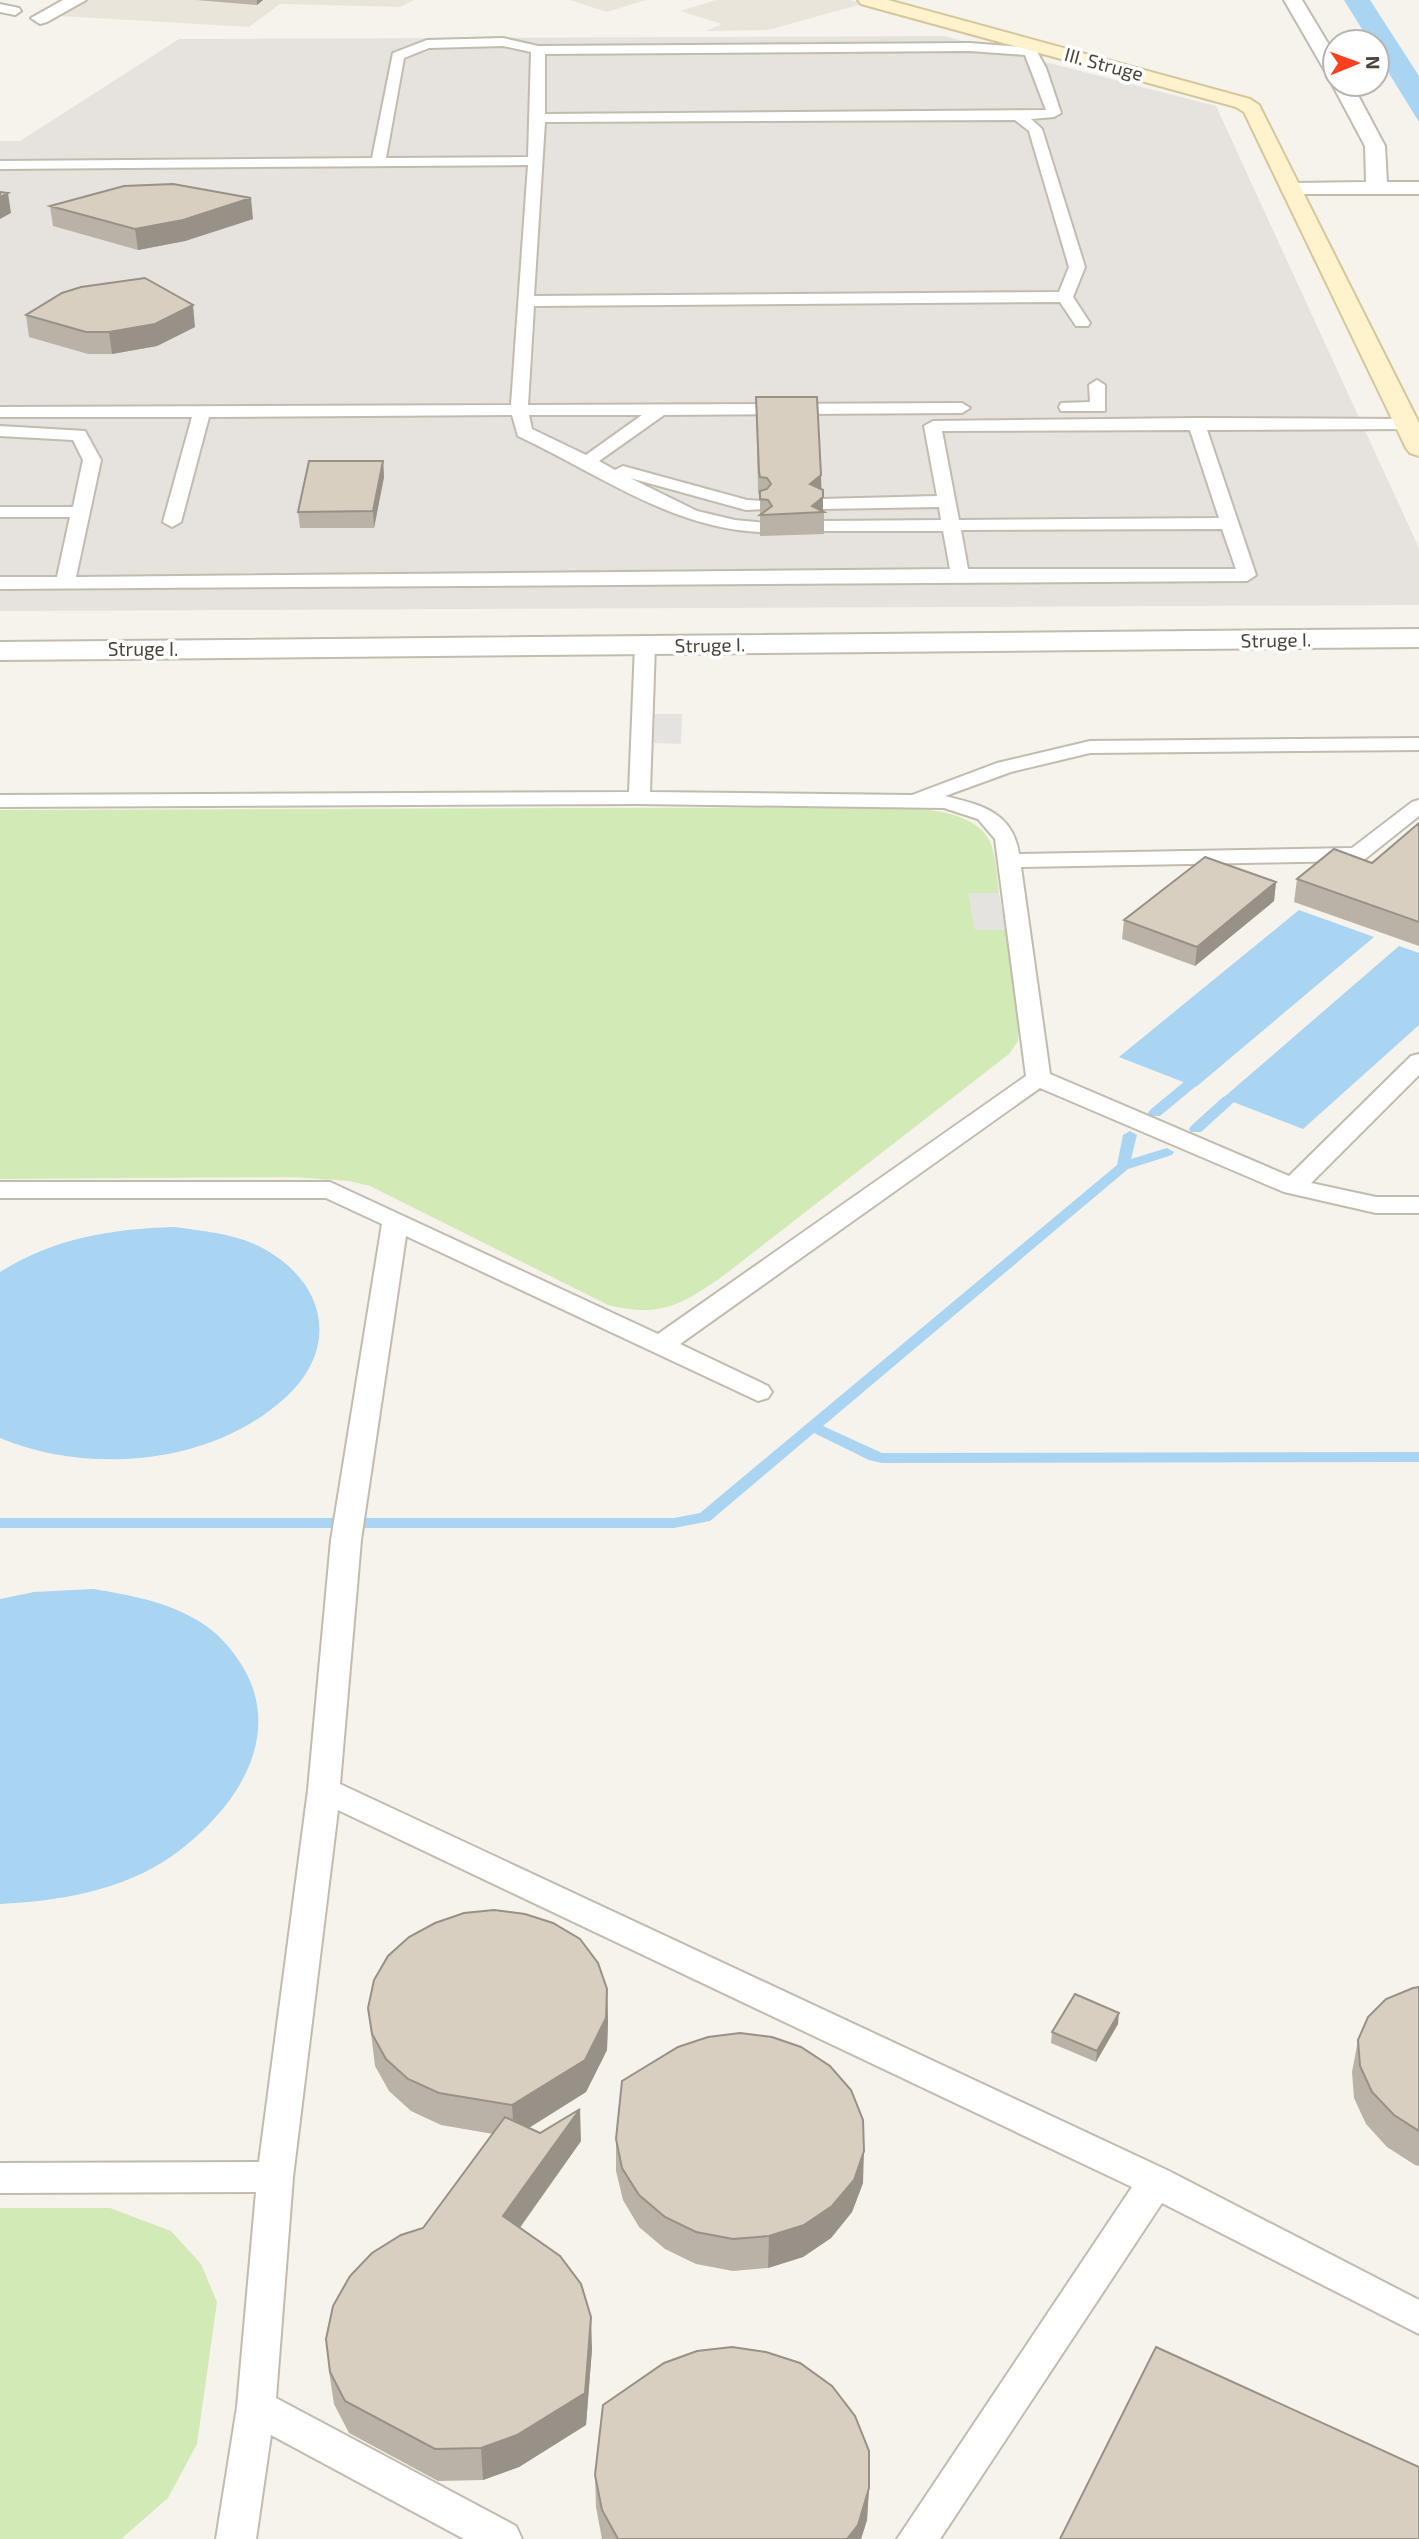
<svg xmlns="http://www.w3.org/2000/svg" width="1419" height="2539" viewBox="0 0 1419 2539" font-family="'Exo 2',sans-serif">
<rect width="100%" height="100%" fill="#f6f3ec"/>
<path fill="#eae5da" d="M89 0H414L400 7 280 4 249 27 60 16Z
M570 0H646L607 12Z
M716 0H850L862 4 768 30 706 31 722 24 680 11Z"/>
<path fill="#e6e2dd" d="M944 36 1216 106 1419 548V605L0 611V141H20L179 39Z"/>
<path fill="#d2eab5" d="M899 807C927 809 979 812 991 844 996 859 997 877 999 893L969 894 975 930H1006L1019 1024 1018 1041 1009 1054 723 1276C682 1305 659 1318 608 1305L370 1186 349 1181 291 1177 0 1179V810Z
M0 2208H110L171 2231 201 2264 217 2302 197 2444 168 2498 121 2539H0Z"/>
<path fill="#e5e3e0" d="M655 714H682L681 744 654 743Z
M969 893H999L1006 930H975Z"/>
<path fill="#a9d4f2" d="M1344 0H1370L1419 76V122L1377 54V42H1370Z
M1299 910 1374 937 1196 1087 1119 1057Z
M1399 946 1419 953V1025L1303 1129 1223 1098Z
M174 1227C205 1231 239 1234 266 1250 327 1285 339 1349 285 1398 211 1465 89 1475 0 1438V1272C54 1238 111 1229 174 1227Z
M94 1589C129 1595 164 1601 195 1619 215 1629 232 1649 243 1667 286 1740 231 1814 172 1856 122 1891 59 1901 0 1904V1599L34 1592Z"/>
<g fill="none" stroke-linecap="round" stroke-linejoin="round">
<path fill="#a9d4f2" fill-rule="evenodd" d="M1190 1080 1196 1084 1195 1087 1160 1116H1150L1148 1113 1150 1110 1185 1081Z
M1228 1096 1235 1100 1233 1103 1201 1132H1191L1189 1129 1191 1126 1223 1097Z
M1130 1131 1137 1135 1131 1159 1167 1148 1174 1152 1172 1155 1128 1169 823 1426 882 1453 1419 1452V1462L882 1463 869 1460 814 1433 710 1521 674 1528H0V1518H674L700 1513 1117 1165 1123 1135Z"/>
<defs>
<path id="lane" d="M0 4 19 8 21 11 15 15 0 12Z
M503 38 538 46 970 43 1035 48 1046 68 1061 113 1054 117 1031 119 1042 129 1085 267 1073 297 1090 323 1088 326H1076L1060 302 534 306 528 405 962 403 970 408 962 413 664 415 599 461 615 470 623 466 747 500 765 501 768 505 765 509 746 510 630 478 697 511 735 520 766 523 769 527 766 531 760 532C671 528 597 473 518 436L512 415 209 417 181 522 172 527 163 522 192 417H0V407L511 405 528 165 0 169V161L372 158 393 53 427 40ZM503 46 531 52 528 157 386 158 404 58 429 48ZM970 51 1025 55 1046 110 545 114V54ZM1015 120 1029 131 1069 267 1059 292 534 296 545 122ZM529 415H642L586 455 532 429Z
M1097 380 1105 385V411H1061L1059 407 1061 403 1090 402 1089 385Z
M1196 418 1408 419 1417 424 1408 429 1207 430 1256 575 1247 581 0 589V577H57L70 517H0V507H73L83 460 73 440 0 436V426L85 431 101 460 76 577 950 569 943 531H823L814 526 823 521 941 520 939 507 821 509 812 504 821 499 937 496 924 426 933 421ZM1190 430 1219 518 959 520 942 431ZM1222 529 1236 569H968L961 530Z
M645 639 655 645 650 792 912 795 997 763 1090 741 1419 738V750L1090 753 1011 772 945 796C981 805 1013 812 1019 854L1352 848 1412 802 1419 800V816L1365 859 1357 861 1021 867 1050 1074 1289 1176 1411 1056 1419 1054V1075L1311 1183 1376 1197H1419V1213H1376L1284 1192 1040 1088 680 1344 768 1386 772 1392 768 1398 758 1401 406 1236 361 1540 340 1784 1169 2171 1419 2300V2334L1162 2203 940 2539H897L1132 2187 338 1810 293 2177 276 2398 516 2526 522 2539H464L271 2435 256 2539H216L237 2407 256 2192 0 2193V2163L259 2162 308 1790 331 1540 382 1224 326 1198H0V1182H330L658 1334 1026 1076 995 839 978 819 944 808 639 804 0 807V795L629 792 635 645Z"/>
<path id="street" d="M63 0H86L47 22 40 24 31 18Z
M1284 0H1302L1335 55V77L1325 71Z
M1335 80V84H1352L1385 146 1387 182H1419V194H1284L1281 189 1292 183 1366 182 1365 146 1332 84Z
M1419 629V647L0 660V642Z"/>
<path id="secondary" d="M858 0H888L1250 99 1259 105 1419 423V456L1410 453 1406 448 1244 112 1236 107 861 4Z"/>
</defs>
<use href="#lane" stroke="#c2bbae" stroke-width="4"/>
<use href="#street" stroke="#c2bbae" stroke-width="4"/>
<use href="#secondary" stroke="#d6c79b" stroke-width="4"/>
<use href="#lane" fill="#fff" fill-rule="evenodd"/>
<use href="#street" fill="#fff" fill-rule="evenodd"/>
<use href="#secondary" fill="#fff3cd" fill-rule="evenodd"/>
</g>
<path fill="#bab2a6" d="M196 0H263L257 5Z
M50 206 253 219 185 241 138 250 53 226Z
M26 315 195 327 157 346 112 354H88L29 337Z
M756 397 821 475 823 511 824 512V534L760 536V498L758 493Z
M383 461 384 477 374 528H300L298 512Z
M1419 823V946L1294 902 1297 879 1372 863Z
M1276 882 1274 901 1195 966 1122 939 1124 920Z
M1419 1987V2166L1415 2165 1387 2147 1366 2124 1354 2098 1352 2072 1358 2040Z
M607 1989 608 2021 607 2050 586 2092 529 2128 540 2133 581 2141 520 2228 592 2349 586 2425 519 2467 483 2480 438 2481 349 2433 334 2404 329 2371 423 2228 493 2134 441 2125 411 2111 389 2091 375 2066 368 2008Z
M1118 2024 1096 2062 1051 2043 1052 2032Z
M616 2139 863 2183 852 2212 831 2238 803 2257 768 2268 733 2271 696 2264 665 2249 639 2227 623 2200 616 2171Z
M595 2475 869 2488 867 2520 861 2539H602L596 2507Z"/>
<path fill="#979187" d="M257 0H263L257 5Z
M8 193 11 213 0 219V197Z
M251 198 253 219 185 241 138 250 135 229Z
M193 305 195 327 157 346 112 354 109 332Z
M383 461 384 477 374 528 373 511Z
M821 475V496L810 484Z
M823 497V512L812 506Z
M1276 882 1274 901 1195 966 1197 947Z
M607 1989 608 2021 607 2050 586 2092 514 2137 512 2105Z
M1119 2013 1118 2024 1096 2062 1097 2051Z
M580 2109 581 2141 505 2248 503 2216Z
M864 2151 863 2183 852 2212 831 2238 803 2257 768 2268 769 2236Z
M591 2317 592 2349 586 2425 519 2467 483 2480 481 2448Z
M869 2488 867 2520 861 2539H847Z"/>
<path fill="#d8cfc1" stroke="#979187" stroke-width="2" d="M173 184 251 198 183 220 135 229 50 206 124 186Z
M0 192 8 193 0 197Z
M145 278 193 305 155 324 109 332H86L26 315 62 293 81 287Z
M756 397H817L821 475 810 484 823 490V497L812 506 824 512 760 515 772 506 768 500 760 499V491L767 489 771 484 767 478 760 477 759 472Z
M309 461H383L373 511 298 512Z
M1419 823V922L1297 879 1334 849 1372 863Z
M1205 857 1276 882 1197 947 1124 920Z
M494 1910 525 1914 553 1923 580 1939 598 1963 607 1989 606 2018 585 2060 512 2105 439 2093 408 2079 386 2059 372 2034 368 2008 374 1980 388 1956 409 1937 435 1923 464 1913Z
M1419 1987V2131L1394 2115 1372 2092 1360 2066 1358 2040 1368 2017 1386 1999 1413 1988Z
M1075 1994 1119 2013 1097 2051 1052 2032Z
M740 2033 772 2037 801 2047 830 2066 851 2090 863 2120 864 2151 854 2180 832 2206 804 2225 769 2236 733 2239 696 2232 665 2217 639 2195 622 2168 616 2139 622 2081 678 2047 708 2037Z
M580 2109 503 2216 560 2256 581 2284 591 2317 585 2393 517 2435 481 2448 435 2449 345 2401 330 2372 326 2339 333 2306 350 2276 372 2253 401 2235 423 2228 505 2117 540 2133Z
M732 2347 766 2352 800 2363 832 2386 855 2416 869 2451V2488L858 2525 847 2539H618L602 2510 595 2475 603 2405 664 2363 697 2351Z
M1156 2347 1419 2467V2539H1060Z"/>
<g text-anchor="middle" stroke-width="7" stroke-linejoin="round" paint-order="stroke">
<g font-size="19" fill="#4b4439" stroke="#fff">
<text transform="translate(1104 64) rotate(15)" y="7">III. Struge</text>
<text transform="translate(1276 640) rotate(-1)" y="7">Struge I.</text>
<text transform="translate(710 645) rotate(-1)" y="7">Struge I.</text>
<text x="143" y="656">Struge I.</text>
</g>
</g>
<g transform="translate(1356 63) rotate(89)"><circle r="33" fill="#ffffff" stroke="#b7b4b0" stroke-width="2"/>
<path d="M0-5L12 26L0 18L-12 26Z" fill="#fc3f1d"/>
<text y="-10" font-size="19" font-weight="bold" text-anchor="middle" fill="#4b4439">N</text>
</g>
</svg>
